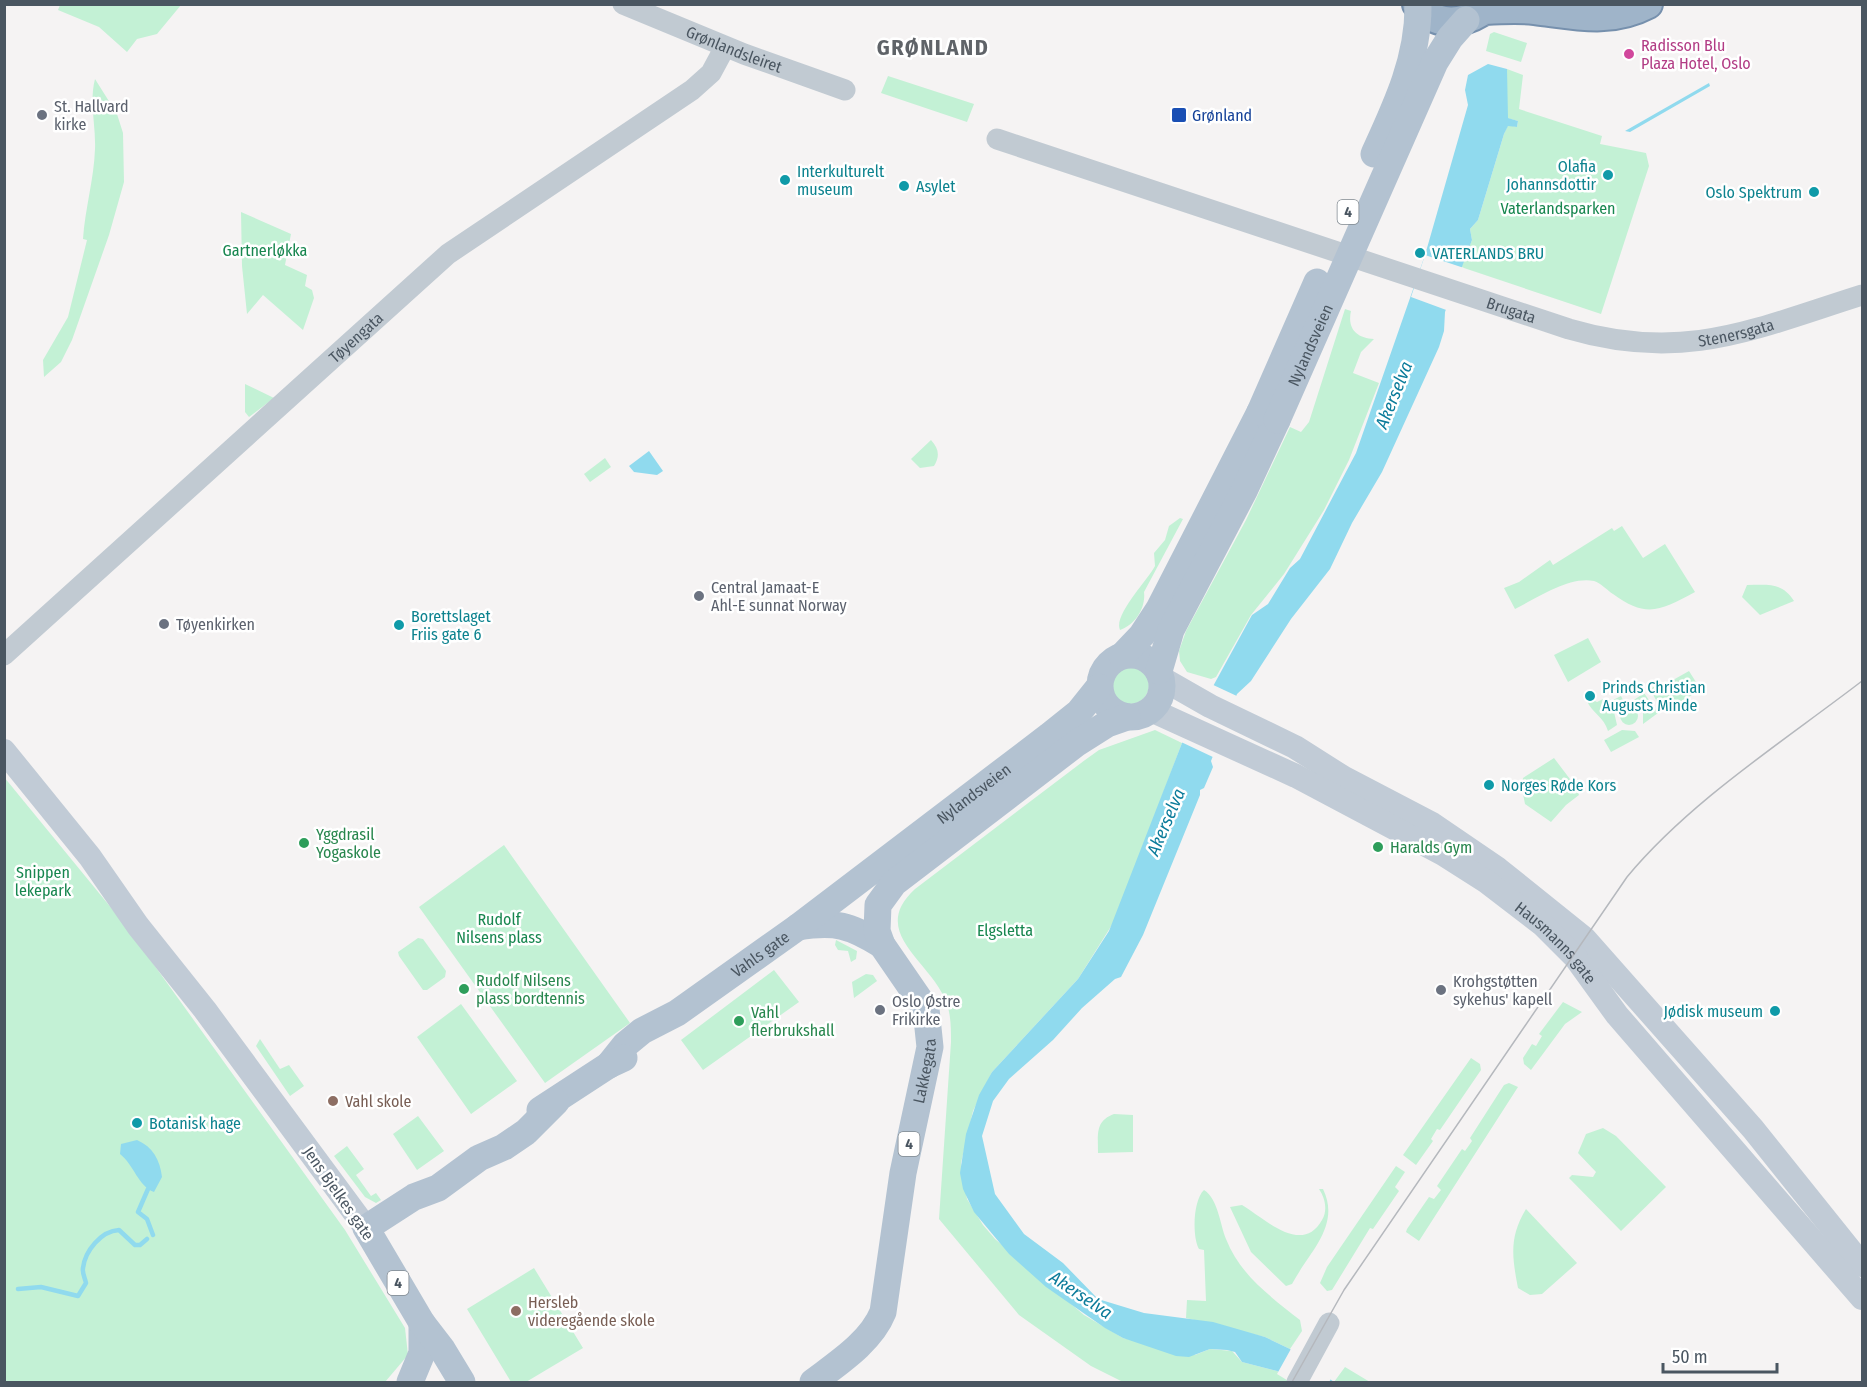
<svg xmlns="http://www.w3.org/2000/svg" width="1867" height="1387" viewBox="0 0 1867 1387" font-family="'Fira Sans Condensed',sans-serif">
<rect width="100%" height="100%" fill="#f5f3f3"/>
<path fill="#c3f1d5" d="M60 5V4L181 5 157 34 137 39 127 52 99 27 58 10Z
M1494 32 1527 43 1521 62 1486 51 1490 34Z
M1507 69 1523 75 1519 109 1602 136 1600 144 1646 153 1649 166 1601 314 1461 267 1472 240 1470 229 1478 220 1504 134 1508 125 1517 127 1518 121 1507 118Z
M888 76 974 104 967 122 881 93Z
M95 79 117 114 123 133 124 182 109 235 72 340 61 362 44 377 43 360 68 317 87 240 83 239C85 209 94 179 95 149 96 126 89 102 95 79Z
M241 212 291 234 285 265 307 275 305 286 312 290 314 298 303 330 263 295 247 314 242 266Z
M1345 309 1351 311C1347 329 1357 338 1374 339L1361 352 1353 373 1379 383 1349 460 1324 510 1284 574 1251 615 1216 677 1211 679 1187 672 1180 661 1179 651 1186 631 1246 520 1290 427 1301 432 1309 422Z
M245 384 274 398 249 417 245 412Z
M931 440C939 449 940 456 934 466L920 468 911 459Z
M605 458 611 467 590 482 584 474Z
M1180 518 1183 519 1144 592C1146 608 1135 625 1120 630 1113 615 1148 580 1155 566L1154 553 1165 540 1169 526Z
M1622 526 1643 558 1665 544 1695 592C1661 610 1647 619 1613 594 1608 591 1601 583 1594 581 1569 576 1537 598 1515 609L1504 588 1519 582 1550 560 1553 565 1612 528 1614 531Z
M1747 585C1768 585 1782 582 1794 601L1760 615 1742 597Z
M1588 638 1601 662 1568 682 1554 655Z
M1111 685a19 19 0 1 1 38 0a19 19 0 1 1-38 0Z
M1689 671 1701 690 1664 711 1661 709 1650 689 1655 686 1657 689Z
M1644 693 1658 713 1643 724V710L1631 702Z
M1621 696 1624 702 1614 712 1617 725 1608 731C1604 717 1592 713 1587 701L1591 699 1597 702 1603 699 1613 700Z
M1620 716a9 9 0 1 1 18 0a9 9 0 1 1-18 0Z
M1155 730 1182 743 1115 920 1078 979 992 1072 973 1111 961 1163 967 1199 983 1225 995 1239 1084 1315 1123 1338 1195 1355 1210 1349 1232 1351 1242 1362 1277 1371 1295 1382H1123L1091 1366 1019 1315 939 1219 951 1042C951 1029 951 1016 947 1004 933 962 867 933 915 889L1085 760 1099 750Z
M1622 730 1635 731 1639 737 1611 752 1604 740Z
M1554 758 1576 787 1579 795 1566 805 1551 822 1525 804 1522 789 1523 778Z
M4 777 126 926 345 1230 405 1328 408 1355 385 1382H5Z
M504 845 630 1023 545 1083 419 907Z
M418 938 423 939 446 971 445 977 427 990H423L399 956 398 952Z
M836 940 857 951 856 959 851 962 848 951 838 950 835 945Z
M774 970 799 1002 703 1070 681 1040Z
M866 974 873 975 877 981 854 998 852 982Z
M1563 1002 1582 1012 1565 1024 1531 1070 1524 1064 1523 1058 1532 1044 1536 1046 1542 1036 1539 1034Z
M461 1004 517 1081 471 1114 417 1037Z
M260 1039 280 1069 289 1065 304 1086 290 1096 256 1046Z
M1471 1058 1480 1064 1481 1070 1440 1130 1437 1129 1431 1139 1433 1141 1416 1165 1403 1155Z
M1509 1083 1518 1087 1419 1241 1406 1232 1407 1229 1429 1197 1434 1199 1441 1190 1437 1186 1462 1149 1465 1151 1472 1141 1470 1138 1504 1085Z
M1114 1114 1133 1115V1152L1098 1153C1098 1134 1095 1121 1114 1114Z
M418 1116 444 1151 417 1170 393 1134Z
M1603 1128 1616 1136 1666 1187 1621 1231 1569 1178 1572 1175 1593 1177 1596 1172 1578 1153 1586 1134Z
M347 1146 364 1169 356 1175 371 1196 376 1193 381 1200 376 1203 365 1197 334 1156Z
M1396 1166 1405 1172 1395 1187 1399 1191 1373 1229 1370 1228 1332 1290 1327 1291 1320 1283 1327 1267Z
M1319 1189H1323C1341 1226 1309 1252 1292 1284L1286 1286 1251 1252 1230 1207 1242 1205C1264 1218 1302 1256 1322 1220 1328 1210 1325 1198 1319 1189Z
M1204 1190C1218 1199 1220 1224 1226 1239 1240 1275 1271 1297 1300 1320L1302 1331 1290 1349 1265 1337 1186 1318 1187 1300 1206 1301 1204 1250 1199 1249C1192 1237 1193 1200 1204 1190Z
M1526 1209 1577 1263 1542 1294 1530 1295 1518 1288C1512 1257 1509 1237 1526 1209Z
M534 1268 583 1348 526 1382H511L467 1309Z
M1345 1367 1370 1382H1334Z"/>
<path fill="#90daee" d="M1488 64 1507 69 1508 118 1518 121 1517 127 1508 126 1504 134 1478 220 1470 229 1472 240 1445 312 1444 331 1439 347 1382 472 1352 523 1330 569 1291 619 1251 681 1237 694 1211 761 1213 767 1204 788 1200 790V795L1143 935 1121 977 1115 979 1082 1008 1053 1040 1009 1079 993 1101 982 1136 995 1194 1024 1234 1063 1263 1098 1299 1144 1313 1213 1322 1265 1337 1290 1349 1334 1382H1295L1277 1371 1242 1362 1235 1352 1227 1350 1210 1349 1189 1357 1176 1356 1123 1338 1105 1328 1046 1287 1009 1254 974 1212 963 1189 960 1173 966 1134 979 1095 992 1072 1078 979 1109 931 1182 743 1252 615 1268 604 1290 568 1300 559 1356 453 1425 255 1468 105 1465 90 1468 75Z
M1709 83 1710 86 1630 132 1625 131Z
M649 451 663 471 657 475 634 472 629 466Z
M137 1140C153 1147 160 1160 162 1177L154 1192C138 1186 134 1165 120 1154L121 1144Z"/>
<path fill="#f5f3f3" d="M1425 255 1464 268 1449 311 1411 297Z
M1209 683 1239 697 1215 758 1179 741Z
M1292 1347 1332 1377 1329 1382H1290L1277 1374Z"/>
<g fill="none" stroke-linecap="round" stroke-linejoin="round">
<path stroke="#90daee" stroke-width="4.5" d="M148 1189 138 1212 147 1219 153 1235
M18 1289 41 1287 78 1296 86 1283C85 1278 82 1273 83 1268 85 1251 101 1231 119 1230L135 1245H140L147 1239"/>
<defs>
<path id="trunk" d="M1417 4C1435 26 1458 26 1481 12
M1485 10C1501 9 1519 8 1535 10 1576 15 1610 24 1648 4"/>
</defs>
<use href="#trunk" stroke="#7690ad" stroke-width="32"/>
<g stroke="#c1cad2" stroke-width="21">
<path id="s1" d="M623 4 744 54 845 90"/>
<path id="s2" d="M997 139 1569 329C1684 363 1754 329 1862 295"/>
<path id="s3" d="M4 655 448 254 692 90 711 73 725 47"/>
<path d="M1297 1382 1329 1323"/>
</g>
<g stroke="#c1cbd6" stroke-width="24">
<path d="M1161 678 1210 706 1295 747 1344 778 1432 824 1498 869 1584 938 1753 1129 1862 1265"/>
<path id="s4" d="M1151 710 1296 776 1443 854 1487 882 1543 925 1575 957 1617 1015 1862 1298"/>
<path d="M4 751 90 857 138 926 205 1010 366 1228"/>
</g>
<g stroke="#b3c2d1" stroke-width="27">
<circle cx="1131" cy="686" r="31"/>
<path d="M1122 656 1142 635 1159 609 1260 412"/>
<path d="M1159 671 1171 630 1244 491 1277 420"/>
<path d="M798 927C835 921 850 925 882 945"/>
<path id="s5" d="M609 1065 625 1045 642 1031 677 1013 798 927 1049 736 1079 712 1099 687"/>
<path d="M540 1110 609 1065 624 1058"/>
<path d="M410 1382 422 1353V1323"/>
<path d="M462 1382 442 1349 422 1323 366 1228 414 1197 438 1188 479 1158 504 1147 526 1132 556 1102"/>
<path id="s6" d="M813 1382C838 1363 871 1342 883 1312L903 1173 930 1047 926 1009 882 945 877 931 878 905 894 883 1077 743 1107 724 1127 717"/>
</g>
<use href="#trunk" stroke="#9fb4c9" stroke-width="28"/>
<path stroke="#b5b8bd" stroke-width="1.5" d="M1292 1382 1344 1290 1627 877C1690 801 1784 741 1862 681"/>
<g stroke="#b3c2d1" stroke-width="27">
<path d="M1374 154C1396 106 1418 60 1418 7"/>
<path d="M1260 412 1317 282"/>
<path id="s7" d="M1277 420 1435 62 1450 38 1466 20"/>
</g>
</g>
<circle fill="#d1479c" stroke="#fff" stroke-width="2" cx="1629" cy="54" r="6"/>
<g fill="#6b7280" stroke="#fff" stroke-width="2">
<circle cx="42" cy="115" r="6"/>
<circle cx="699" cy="596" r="6"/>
<circle cx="164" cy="624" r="6"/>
<circle cx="1441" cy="990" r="6"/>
<circle cx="880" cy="1010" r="6"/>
</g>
<rect fill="#1a4fb4" stroke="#fff" stroke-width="2" x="1171" y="107" width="16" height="16" rx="3"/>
<g fill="#0f9aa8" stroke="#fff" stroke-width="2">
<circle cx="1608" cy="175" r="6"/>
<circle cx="785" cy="180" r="6"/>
<circle cx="904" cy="186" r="6"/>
<circle cx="1814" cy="192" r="6"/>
<circle cx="1420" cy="253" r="6"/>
<circle cx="399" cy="625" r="6"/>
<circle cx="1590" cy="696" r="6"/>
<circle cx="1489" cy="785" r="6"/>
<circle cx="1775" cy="1011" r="6"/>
<circle cx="137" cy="1123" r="6"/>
</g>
<g fill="#2e9e5b" stroke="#fff" stroke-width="2">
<circle cx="304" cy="843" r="6"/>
<circle cx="1378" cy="847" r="6"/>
<circle cx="464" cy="989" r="6"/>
<circle cx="739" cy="1021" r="6"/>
</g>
<g fill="#8d6e63" stroke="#fff" stroke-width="2">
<circle cx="333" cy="1101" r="6"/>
<circle cx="516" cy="1311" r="6"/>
</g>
<g text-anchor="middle" stroke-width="5" stroke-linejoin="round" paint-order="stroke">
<g fill="#fff" stroke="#808990" stroke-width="1.5">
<rect x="1337.5" y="200" width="21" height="24" rx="4.5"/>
<rect x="898.5" y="1132" width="21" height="24" rx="4.5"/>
<rect x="387.5" y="1271" width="21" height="24" rx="4.5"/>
</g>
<g font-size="15" font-weight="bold" fill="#4a5661">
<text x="1348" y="217">4</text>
<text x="909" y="1149">4</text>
<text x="398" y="1288">4</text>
</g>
<g font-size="16" fill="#b23c85" stroke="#fff" text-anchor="start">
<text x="1641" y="51">Radisson Blu<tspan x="1641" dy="18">Plaza Hotel, Oslo</tspan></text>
</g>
<g font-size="16" fill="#4a5661" stroke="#fff">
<text dy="6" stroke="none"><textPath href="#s1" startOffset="120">Grønlandsleiret</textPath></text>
<text dy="6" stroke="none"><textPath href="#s2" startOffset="542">Brugata</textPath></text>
<text dy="6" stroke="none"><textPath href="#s2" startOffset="772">Stenersgata</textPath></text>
<text dy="6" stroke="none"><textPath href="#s3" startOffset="474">Tøyengata</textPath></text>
<text dy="6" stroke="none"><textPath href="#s7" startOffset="82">Nylandsveien</textPath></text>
<text dy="6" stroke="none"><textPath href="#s5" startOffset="456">Nylandsveien</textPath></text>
<text dy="6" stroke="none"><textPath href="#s4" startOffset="470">Hausmanns gate</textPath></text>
<text dy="6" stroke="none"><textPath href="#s5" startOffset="189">Vahls gate</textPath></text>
<text dy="6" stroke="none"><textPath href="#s6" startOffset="345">Lakkegata</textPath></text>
<text transform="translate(339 1193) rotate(55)" y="6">Jens Bjelkes gate</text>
</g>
<g font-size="16" fill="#5b616d" stroke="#fff" text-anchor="start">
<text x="54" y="112">St. Hallvard<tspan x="54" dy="18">kirke</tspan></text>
<text x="711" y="593">Central Jamaat-E<tspan x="711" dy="18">Ahl-E sunnat Norway</tspan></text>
<text x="176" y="630">Tøyenkirken</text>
<text x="1453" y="987">Krohgstøtten<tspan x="1453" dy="18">sykehus' kapell</tspan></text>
<text x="892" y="1007">Oslo Østre<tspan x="892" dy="18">Frikirke</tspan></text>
</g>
<g font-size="16" fill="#164399" stroke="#fff" text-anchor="start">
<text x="1192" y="121">Grønland</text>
</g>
<g font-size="16" fill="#0d838f" stroke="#fff" text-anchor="start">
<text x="1596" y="172" text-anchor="end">Olafia<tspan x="1596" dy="18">Johannsdottir</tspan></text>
<text x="797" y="177">Interkulturelt<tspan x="797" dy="18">museum</tspan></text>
<text x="916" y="192">Asylet</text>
<text x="1802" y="198" text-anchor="end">Oslo Spektrum</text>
<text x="1432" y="259">VATERLANDS BRU</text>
<text x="411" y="622">Borettslaget<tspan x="411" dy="18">Friis gate 6</tspan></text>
<text x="1602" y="693">Prinds Christian<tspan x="1602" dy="18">Augusts Minde</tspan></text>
<text x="1501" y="791">Norges Røde Kors</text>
<text x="1763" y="1017" text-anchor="end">Jødisk museum</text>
<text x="149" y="1129">Botanisk hage</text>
</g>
<g font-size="16" fill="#17864f" stroke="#fff">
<text x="1558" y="214">Vaterlandsparken</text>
<text x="265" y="256">Gartnerløkka</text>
<text x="43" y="878">Snippen<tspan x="43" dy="18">lekepark</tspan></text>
<text x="499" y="925">Rudolf<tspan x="499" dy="18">Nilsens plass</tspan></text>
<text x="1005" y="936">Elgsletta</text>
</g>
<g font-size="16" fill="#27864d" stroke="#fff" text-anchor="start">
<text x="316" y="840">Yggdrasil<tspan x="316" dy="18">Yogaskole</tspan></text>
<text x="1390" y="853">Haralds Gym</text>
<text x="476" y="986">Rudolf Nilsens<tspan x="476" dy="18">plass bordtennis</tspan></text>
<text x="751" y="1018">Vahl<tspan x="751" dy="18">flerbrukshall</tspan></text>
</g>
<g font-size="16" fill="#785e54" stroke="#fff" text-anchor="start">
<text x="345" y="1107">Vahl skole</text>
<text x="528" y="1308">Hersleb<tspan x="528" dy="18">videregående skole</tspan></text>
</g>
<g font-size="18" font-style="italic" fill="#0c7c9b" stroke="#fff">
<text transform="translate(1394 395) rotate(-68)" y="6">Akerselva</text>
<text transform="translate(1166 822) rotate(-67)" y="6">Akerselva</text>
<text transform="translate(1081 1295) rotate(34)" y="6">Akerselva</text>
</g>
<g font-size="22" font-weight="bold" letter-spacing="1.5" fill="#5f6368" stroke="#fff">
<text x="933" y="55">GRØNLAND</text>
</g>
</g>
<rect width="1867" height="1387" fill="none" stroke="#4a5661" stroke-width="12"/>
<path d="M1663 1363v9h114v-9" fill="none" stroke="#4a5661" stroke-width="3"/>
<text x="1672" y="1363" font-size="18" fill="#4a5661" stroke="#ffffff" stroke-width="4.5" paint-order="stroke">50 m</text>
</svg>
